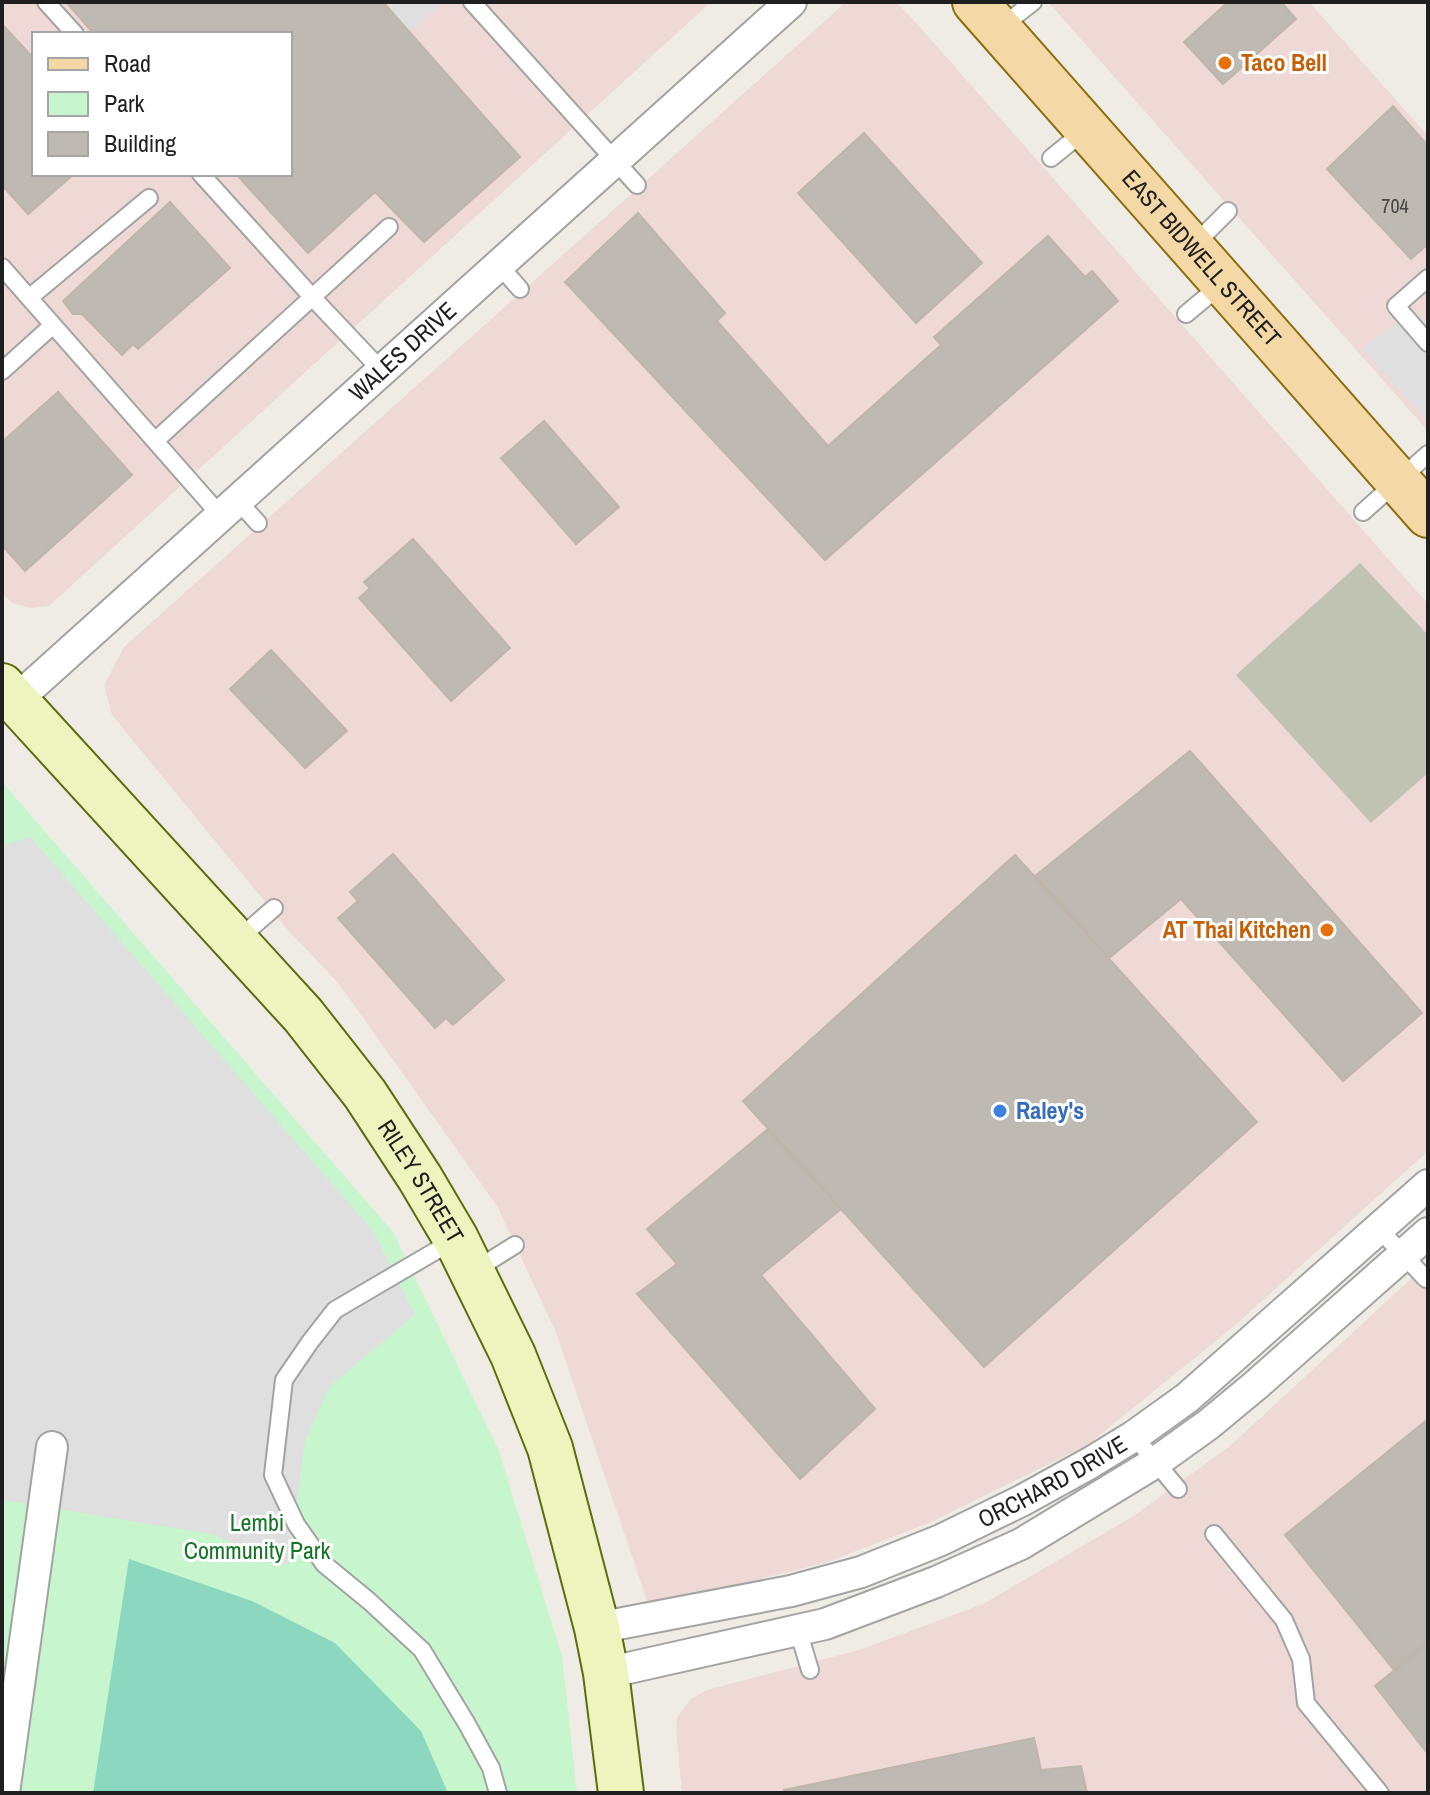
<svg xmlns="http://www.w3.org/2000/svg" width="1430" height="1795" viewBox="0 0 1430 1795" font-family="'Archivo Narrow',sans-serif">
<rect width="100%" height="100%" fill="#efece6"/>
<path fill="#eed9d7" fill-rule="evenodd" d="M2 2H711L49 606 31 608 12 603 2 593ZM34 34H290V174H34Z
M846 2H896L911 17 1428 604V1151L1233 1327 1086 1446 929 1523 825 1563 649 1606 555 1330 497 1206 339 984 288 930 112 715 104 685 124 647Z
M1048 2H1309L1428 136V431Z
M1428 1263V1793H682L676 1730 677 1717 691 1699 707 1690 859 1650 983 1604 1132 1517 1230 1446Z"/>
<path fill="#c1c3b2" d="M1360 563 1428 635V773L1371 823 1236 675Z"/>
<path fill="#c7f5ce" d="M2 782 393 1232 499 1451 562 1656 577 1793H2Z"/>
<path fill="#8bd7c0" d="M129 1559 252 1601 335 1643 421 1731 448 1793H93Z"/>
<path fill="#dfdfdf" d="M379 2H444L408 34Z
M1414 309 1428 322V422L1362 349Z
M30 837 374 1232 415 1315 329 1387 305 1441 288 1565 211 1534 2 1500V846Z"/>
<path fill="#bfb9b3" stroke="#bfb5a9" stroke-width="2" d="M66 2H383L520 157 424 242 375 192 308 253 236 174H290V34H94Z
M1228 2H1281L1296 19 1223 84 1184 42Z
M2 24 34 59V174H74L28 214 2 185Z
M1393 106 1428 146V244L1411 259 1327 169Z
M864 133 982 263 916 323 798 193Z
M170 202 230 268 138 349 133 344 122 355 82 314H73L63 301Z
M638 213 725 313 717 321 828 446 941 345 934 337 1048 236 1085 277 1092 271 1118 301 825 560 565 282Z
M58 392 132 475 25 571 2 545V442Z
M544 421 619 507 576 544 501 458Z
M413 539 510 648 451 701 359 598 370 588 364 582Z
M271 650 347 731 305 768 230 689Z
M1190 751 1422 1013 1343 1081 1181 899 1109 958 1035 876Z
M393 854 504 980 453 1025 446 1018 435 1028 338 918 358 901 350 892Z
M1015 855 1257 1122 984 1367 743 1101Z
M768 1129 841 1209 761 1275 875 1409 800 1479 637 1294 677 1264 647 1229Z
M1428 1419V1643L1394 1670 1285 1535Z
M1428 1643V1754L1375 1686Z
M1034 1738 1041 1770 1081 1766 1087 1793H785L784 1790Z"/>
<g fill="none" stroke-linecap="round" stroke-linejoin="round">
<defs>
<path id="lane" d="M46 2 75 34
M472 2 637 185
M1000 28 1033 2
M1051 158 1087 129
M201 174 313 298 382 371
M1193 246 1228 211
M499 265 520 289
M2 267 221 516
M1428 278 1396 306 1428 343
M29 298 149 198
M1186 314 1222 284
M2 371 53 325
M155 441 389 227
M238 501 258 523
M1363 512 1428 454
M236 941 274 908
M1378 1228 1426 1279
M456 1239 335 1310 310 1342 284 1380 273 1475 296 1524 324 1564 369 1601 422 1650 467 1724 491 1768 498 1793
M475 1270 515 1245
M1134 1436 1178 1489
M1214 1534 1284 1620 1301 1659 1306 1703 1380 1793
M798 1630 810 1670"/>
<g id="street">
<path id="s1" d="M15 701 791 2"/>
<path id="s2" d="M597 1628 791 1591 861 1572 941 1540 1021 1501 1090 1463 1134 1436 1187 1398 1428 1185"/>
<path d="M606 1673 825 1624 936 1582 1021 1544 1156 1462 1209 1424 1256 1385 1428 1233"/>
<path d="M4 1793 52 1447"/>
</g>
<g id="secondary">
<path id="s3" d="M2 686 303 1015 365 1094 420 1178 456 1239 513 1355 550 1448 597 1628 606 1673 621 1793"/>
</g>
<g id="primary">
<path id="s4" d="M975 2 1428 515"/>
</g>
</defs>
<use href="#lane" stroke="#a3a3a3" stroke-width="20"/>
<use href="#street" stroke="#a3a3a3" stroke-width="34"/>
<use href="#secondary" stroke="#5b6d0e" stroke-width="48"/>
<use href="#primary" stroke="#8d6d0d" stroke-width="48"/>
<use href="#lane" stroke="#fff" stroke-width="16"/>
<use href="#street" stroke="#fff" stroke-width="30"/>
<use href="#secondary" stroke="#edf4be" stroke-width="44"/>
<use href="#primary" stroke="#f4d9a6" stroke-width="44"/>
</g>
<g fill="#e8710a" stroke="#fff" stroke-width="3">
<circle cx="1225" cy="63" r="8"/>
<circle cx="1327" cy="930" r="8"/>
</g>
<circle fill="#3f7fe0" stroke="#fff" stroke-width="3" cx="1000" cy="1111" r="8"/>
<g text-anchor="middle" stroke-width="6" stroke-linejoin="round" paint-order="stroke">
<g font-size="20" fill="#474644">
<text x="1395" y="213">704</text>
</g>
<g font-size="24" font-weight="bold" fill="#c56008" stroke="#fff" text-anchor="start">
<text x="1241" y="71">Taco Bell</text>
<text x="1311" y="938" text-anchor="end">AT Thai Kitchen</text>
</g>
<g font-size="24" fill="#1f1f1f" stroke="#fff">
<text dy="8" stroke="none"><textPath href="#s4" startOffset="342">EAST BIDWELL STREET</textPath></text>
<text dy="8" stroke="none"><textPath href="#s1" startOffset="522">WALES DRIVE</textPath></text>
<text dy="8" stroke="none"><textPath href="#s3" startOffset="650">RILEY STREET</textPath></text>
<text dy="8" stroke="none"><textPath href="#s2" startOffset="482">ORCHARD DRIVE</textPath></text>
</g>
<g font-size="24" font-weight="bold" fill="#366cbe" stroke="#fff" text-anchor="start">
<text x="1016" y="1119">Raley's</text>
</g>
<g font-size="24" fill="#157425" stroke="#fff">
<text x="257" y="1531">Lembi<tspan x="257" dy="28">Community Park</tspan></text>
</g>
</g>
<rect width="1430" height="1795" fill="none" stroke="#1f1f1f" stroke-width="8"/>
<rect x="32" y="32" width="260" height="144" fill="#ffffff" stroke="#a5a5a5" stroke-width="2"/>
<rect x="48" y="58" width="40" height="12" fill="#f4d9a6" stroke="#a5a5a5" stroke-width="2"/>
<text x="104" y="72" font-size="24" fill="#1f1f1f">Road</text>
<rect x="48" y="92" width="40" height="24" fill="#c7f5ce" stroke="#a5a5a5" stroke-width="2"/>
<text x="104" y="112" font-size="24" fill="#1f1f1f">Park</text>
<rect x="48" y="132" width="40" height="24" fill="#bfb9b3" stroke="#a5a5a5" stroke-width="2"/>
<text x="104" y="152" font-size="24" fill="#1f1f1f">Building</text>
</svg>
